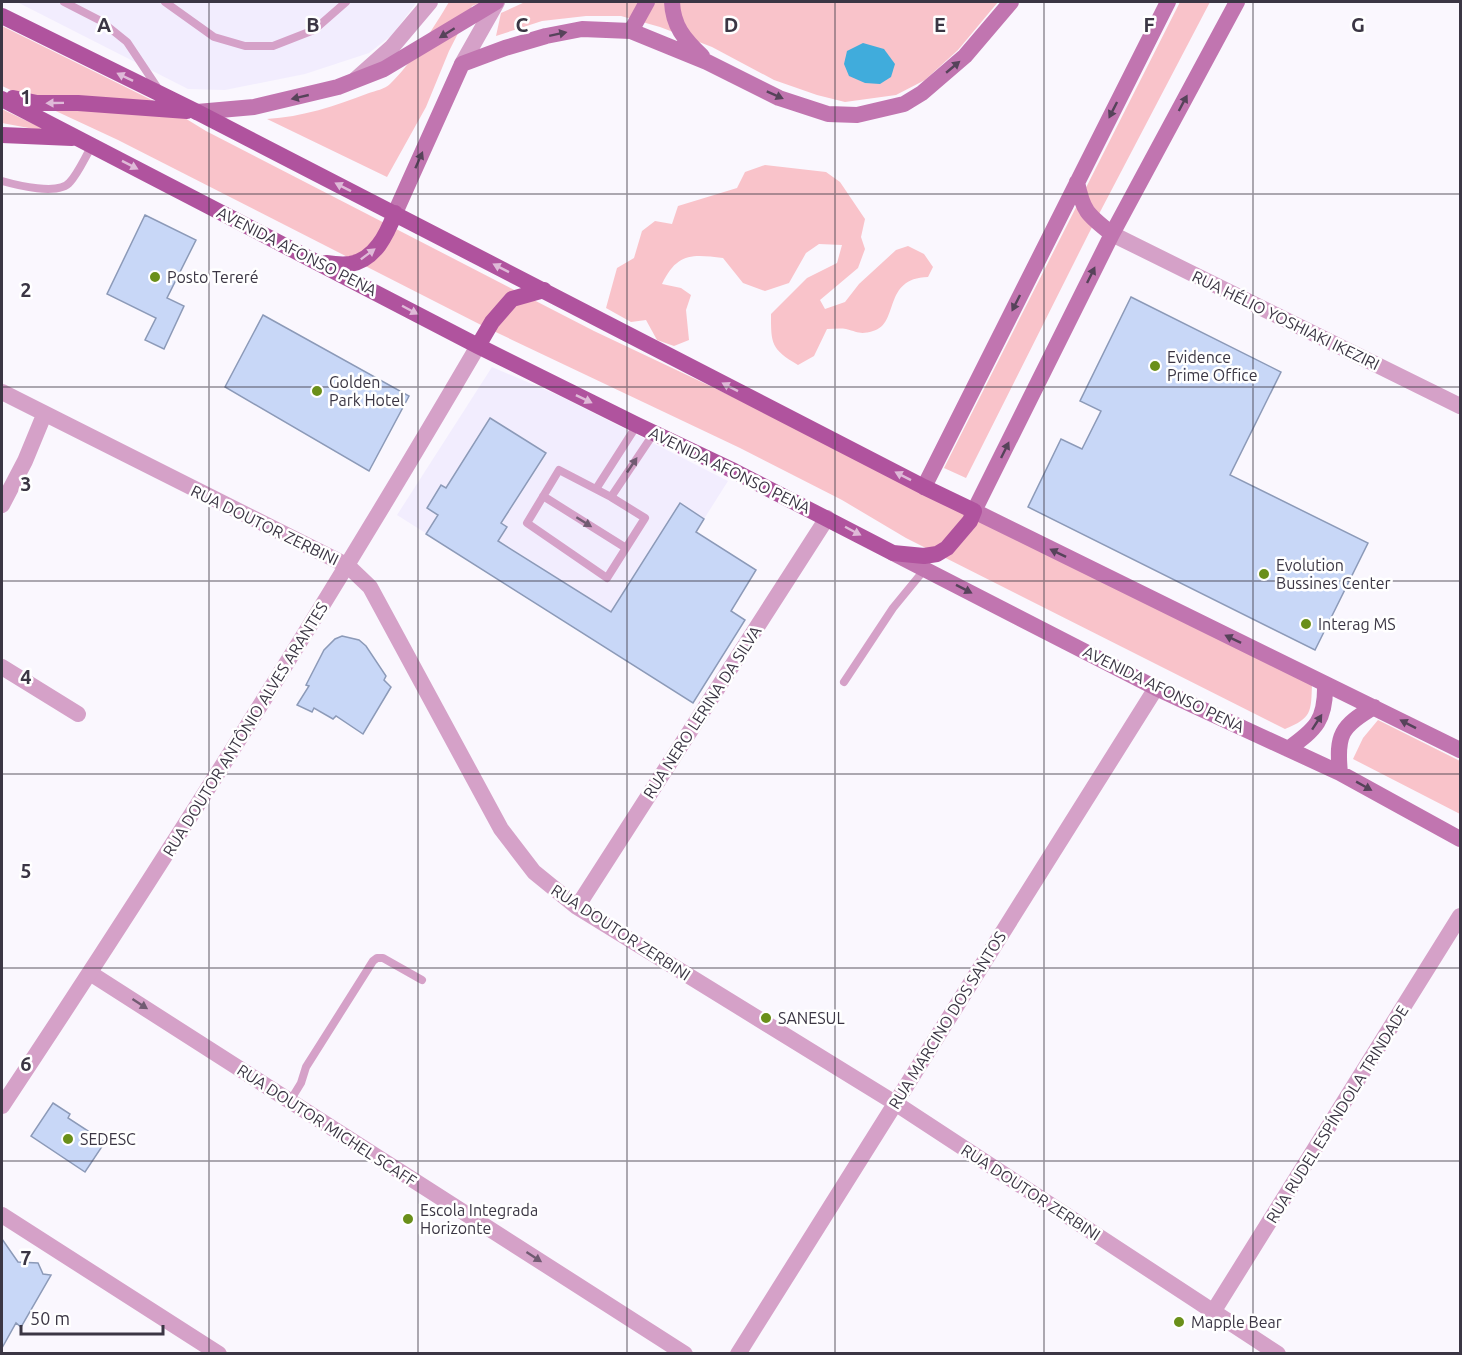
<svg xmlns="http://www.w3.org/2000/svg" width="1462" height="1355" viewBox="0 0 1462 1355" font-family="Ubuntu,sans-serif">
<rect width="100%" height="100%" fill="#faf7fe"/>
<path fill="#f2edfe" d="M17 2H417L392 35 369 53 305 74 225 90 188 89Z
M492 367 560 396 728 481 618 655 397 515Z"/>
<path fill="#f9c3ca" d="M449 2H482L472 6 449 51 426 107 387 177 267 119C302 117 335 106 369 93 375 91 385 89 390 84 411 64 434 27 449 2Z
M525 2H998L958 50 925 80 896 95 845 102 817 95 774 80 712 47 660 27 621 16H586L542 21 496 36 501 13Z
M1180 2H1210L1089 233 966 478 944 468Z
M2 26 170 109 206 131 594 331 974 511 1312 684C1311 712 1312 718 1285 729L906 538 842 500 740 448 485 327 118 140 2 86Z
M2 109 8 112 50 132 2 123Z
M765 165 826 172 840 182 865 219 861 237 865 249 858 268 820 300 825 309 845 302 859 284 896 250 908 246 924 254 933 267 928 277C882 278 900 324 873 331 860 335 858 332 846 329 840 328 833 329 827 329L814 356 798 365C771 349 771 344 771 314L807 278 837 263 842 245 819 244 806 253 789 283 765 291 743 283 723 258C691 254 677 253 662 284L681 288 691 295 686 310 689 340 674 346 657 340 646 320 631 322 606 308 617 268 634 258 642 231 655 221 672 224 678 206 737 188 745 172Z
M1378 720 1460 761V814L1353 759 1363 738Z"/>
<path fill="#40acdc" d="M863 43 884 49 895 64 891 77 880 84 865 83 849 76 844 64 847 51Z"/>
<path fill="#c8d7f7" stroke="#8c9ab8" stroke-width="1.5" d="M145 215 196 240 167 298 184 306 164 349 145 340 156 318 107 294Z
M1131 297 1281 372 1230 475 1368 543 1315 650 1028 507 1061 439 1082 449 1101 411 1080 401Z
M263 315 409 396 369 471 225 387Z
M490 418 546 453 501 523 507 527 498 541 611 612 680 503 704 519 696 532 756 570 731 611 745 620 693 703 426 534 438 515 427 508 441 485 446 488Z
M342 636 359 640 366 646 386 676 384 680 391 687 363 734 336 716 333 719 314 708 312 712 297 705 309 686 306 685 324 650 335 639Z
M53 1103 70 1114 68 1118 105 1142 85 1172 31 1136Z
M2 1239 18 1262 38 1263 43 1274 51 1275 21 1327 16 1323 2 1348Z"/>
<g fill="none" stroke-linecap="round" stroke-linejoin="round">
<path stroke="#d5a1c8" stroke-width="8" d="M64 2 101 21 127 42 159 90
M165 2 214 37 245 46H273L314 30 346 2
M2 181C16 185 59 196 70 182 79 172 85 157 92 146
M559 470 611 497 645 518 607 578 527 523Z
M596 489 637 425
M543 496 626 548
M611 497 654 433
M844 682 893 608 925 569
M290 1101 301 1083 306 1067 373 961 377 958H383L422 980"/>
<path stroke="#d5a1c8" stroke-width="16" d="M1112 234 1460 406
M2 392 348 566 370 587 501 829 534 872 577 907 895 1103 1278 1354
M2 505 25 461 44 415
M2 667 78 714
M577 907 827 518
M90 973 685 1354
M2 1215 219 1354
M1213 1312 1460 916
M738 1354 1156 688"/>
<path stroke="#d5a1c8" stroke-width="16" d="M462 64 497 2
M356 79 392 47 430 2
M2 1106C167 857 327 604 478 346"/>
<path stroke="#c175b0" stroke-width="16" d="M672 2C673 26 684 39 702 56
M1237 2 1112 234 974 511 1460 750
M631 31 647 2
M197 112 254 107 338 87 384 69 496 2
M1077 182C1083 212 1088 215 1112 234
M395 213 462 64 505 48 546 36 582 29 631 31 707 62 779 98 828 114 857 115 904 104 922 93 965 56 1011 2
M924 487 1168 2
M893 553 1156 688 1340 773 1460 839
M1288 749C1316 729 1326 720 1325 684
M1340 773C1336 735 1341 726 1374 707"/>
<path stroke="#b0539e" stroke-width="16" d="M2 16 197 112 924 487 974 511 970 521 947 548 937 554 924 556 893 553 734 471 637 425 478 346 2 99
M13 98 37 103H78L187 111
M2 135 72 138
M326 263C333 264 342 265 350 264 375 260 387 234 395 213
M478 346 492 322 512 299 544 290"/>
</g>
<defs><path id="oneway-solid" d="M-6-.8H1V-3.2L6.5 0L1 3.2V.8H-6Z" transform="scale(1.5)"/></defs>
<g fill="#56435a">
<use href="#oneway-solid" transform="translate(447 33) rotate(148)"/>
<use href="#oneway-solid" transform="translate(558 34) rotate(-12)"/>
<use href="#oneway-solid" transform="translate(953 67) rotate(-40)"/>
<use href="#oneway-solid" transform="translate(775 95) rotate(24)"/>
<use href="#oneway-solid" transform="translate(300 97) rotate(167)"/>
<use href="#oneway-solid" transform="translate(1183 103) rotate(-62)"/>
<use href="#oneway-solid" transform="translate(1113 110) rotate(117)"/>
<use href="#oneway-solid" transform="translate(419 160) rotate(-66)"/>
<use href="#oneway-solid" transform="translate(1091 275) rotate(-64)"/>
<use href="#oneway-solid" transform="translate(1016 303) rotate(117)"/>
<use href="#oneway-solid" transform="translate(1005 450) rotate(-64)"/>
<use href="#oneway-solid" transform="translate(1058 553) rotate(-154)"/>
<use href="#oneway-solid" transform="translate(964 589) rotate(27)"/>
<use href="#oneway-solid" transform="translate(1233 639) rotate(-154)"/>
<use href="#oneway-solid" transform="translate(1317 722) rotate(-57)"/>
<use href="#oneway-solid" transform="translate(1408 724) rotate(-153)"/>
<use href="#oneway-solid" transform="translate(1364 786) rotate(29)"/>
</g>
<g fill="#dfbad8">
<use href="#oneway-solid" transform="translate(125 77) rotate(-154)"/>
<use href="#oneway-solid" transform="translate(55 103) rotate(179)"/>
<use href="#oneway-solid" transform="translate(130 165) rotate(27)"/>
<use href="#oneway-solid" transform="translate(343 187) rotate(-153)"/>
<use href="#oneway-solid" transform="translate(368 254) rotate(-37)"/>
<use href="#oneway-solid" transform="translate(501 268) rotate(-153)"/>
<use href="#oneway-solid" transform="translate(410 310) rotate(28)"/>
<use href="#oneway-solid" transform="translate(730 387) rotate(-153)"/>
<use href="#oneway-solid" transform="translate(584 399) rotate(26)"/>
<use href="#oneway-solid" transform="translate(903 476) rotate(-153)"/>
<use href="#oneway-solid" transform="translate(853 531) rotate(28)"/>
</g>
<g fill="#715b72">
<use href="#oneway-solid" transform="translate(632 465) rotate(-56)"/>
<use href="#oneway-solid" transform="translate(584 522) rotate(32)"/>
<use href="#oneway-solid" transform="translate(140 1004) rotate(33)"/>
<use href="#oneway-solid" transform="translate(534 1257) rotate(33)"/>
</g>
<path fill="none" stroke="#3b3644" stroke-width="1.5" stroke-opacity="0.55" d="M209 2V1354M418 2V1354M627 2V1354M835 2V1354M1044 2V1354M1253 2V1354M2 194H1460M2 387H1460M2 581H1460M2 774H1460M2 968H1460M2 1161H1460"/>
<g fill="#6a8f1a" stroke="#fff" stroke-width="2">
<circle cx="155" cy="277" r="6"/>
<circle cx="1155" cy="366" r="6"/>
<circle cx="317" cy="391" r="6"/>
<circle cx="1264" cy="574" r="6"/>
<circle cx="1306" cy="624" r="6"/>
<circle cx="766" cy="1018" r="6"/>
<circle cx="68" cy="1139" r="6"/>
<circle cx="408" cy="1219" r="6"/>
<circle cx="1179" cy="1322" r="6"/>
</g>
<g text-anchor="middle" stroke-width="5" stroke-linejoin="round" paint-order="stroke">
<g font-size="16" fill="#3b3644" stroke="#fff">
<text transform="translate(297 251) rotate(27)" y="6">AVENIDA AFONSO PENA</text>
<text transform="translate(1286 320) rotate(26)" y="6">RUA HÉLIO YOSHIAKI IKEZIRI</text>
<text transform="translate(730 470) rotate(26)" y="6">AVENIDA AFONSO PENA</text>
<text transform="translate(265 525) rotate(26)" y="6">RUA DOUTOR ZERBINI</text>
<text transform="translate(1164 689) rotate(26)" y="6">AVENIDA AFONSO PENA</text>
<text transform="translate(702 712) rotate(-57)" y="6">RUA NERO LERINA DA SILVA</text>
<text transform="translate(245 729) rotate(-58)" y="6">RUA DOUTOR ANTÔNIO ALVES ARANTES</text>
<text transform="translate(621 932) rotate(33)" y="6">RUA DOUTOR ZERBINI</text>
<text transform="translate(947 1020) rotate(-58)" y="6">RUA MARCINO DOS SANTOS</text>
<text transform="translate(1337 1114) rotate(-58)" y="6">RUA RUDEL ESPÍNDOLA TRINDADE</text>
<text transform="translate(327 1125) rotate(33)" y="6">RUA DOUTOR MICHEL SCAFF</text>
<text transform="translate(1031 1192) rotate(33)" y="6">RUA DOUTOR ZERBINI</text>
</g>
<g font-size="16" fill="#3b3644" stroke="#fff" text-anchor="start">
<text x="167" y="283">Posto Tereré</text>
<text x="1167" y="363">Evidence<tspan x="1167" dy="18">Prime Office</tspan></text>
<text x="329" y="388">Golden<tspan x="329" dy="18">Park Hotel</tspan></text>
<text x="1276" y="571">Evolution<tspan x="1276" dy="18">Bussines Center</tspan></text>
<text x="1318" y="630">Interag MS</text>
<text x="778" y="1024">SANESUL</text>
<text x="80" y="1145">SEDESC</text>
<text x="420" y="1216">Escola Integrada<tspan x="420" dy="18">Horizonte</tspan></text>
<text x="1191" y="1328">Mapple Bear</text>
</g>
</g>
<g font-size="20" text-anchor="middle" font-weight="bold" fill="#3b3644" stroke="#fff" stroke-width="5" stroke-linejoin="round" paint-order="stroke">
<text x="104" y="32">A</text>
<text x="313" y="32">B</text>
<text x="522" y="32">C</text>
<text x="731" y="32">D</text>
<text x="940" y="32">E</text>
<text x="1149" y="32">F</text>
<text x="1358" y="32">G</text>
<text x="26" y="104">1</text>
<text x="26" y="297">2</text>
<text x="26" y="491">3</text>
<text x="26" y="684">4</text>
<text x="26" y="878">5</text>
<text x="26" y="1071">6</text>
<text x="26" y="1265">7</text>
</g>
<rect width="1462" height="1355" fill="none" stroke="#3b3644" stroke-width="6"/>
<path d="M21 1325v9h142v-9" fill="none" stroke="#3b3644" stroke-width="3"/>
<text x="30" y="1325" font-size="18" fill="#3b3644" stroke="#ffffff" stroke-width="4.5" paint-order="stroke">50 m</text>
</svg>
